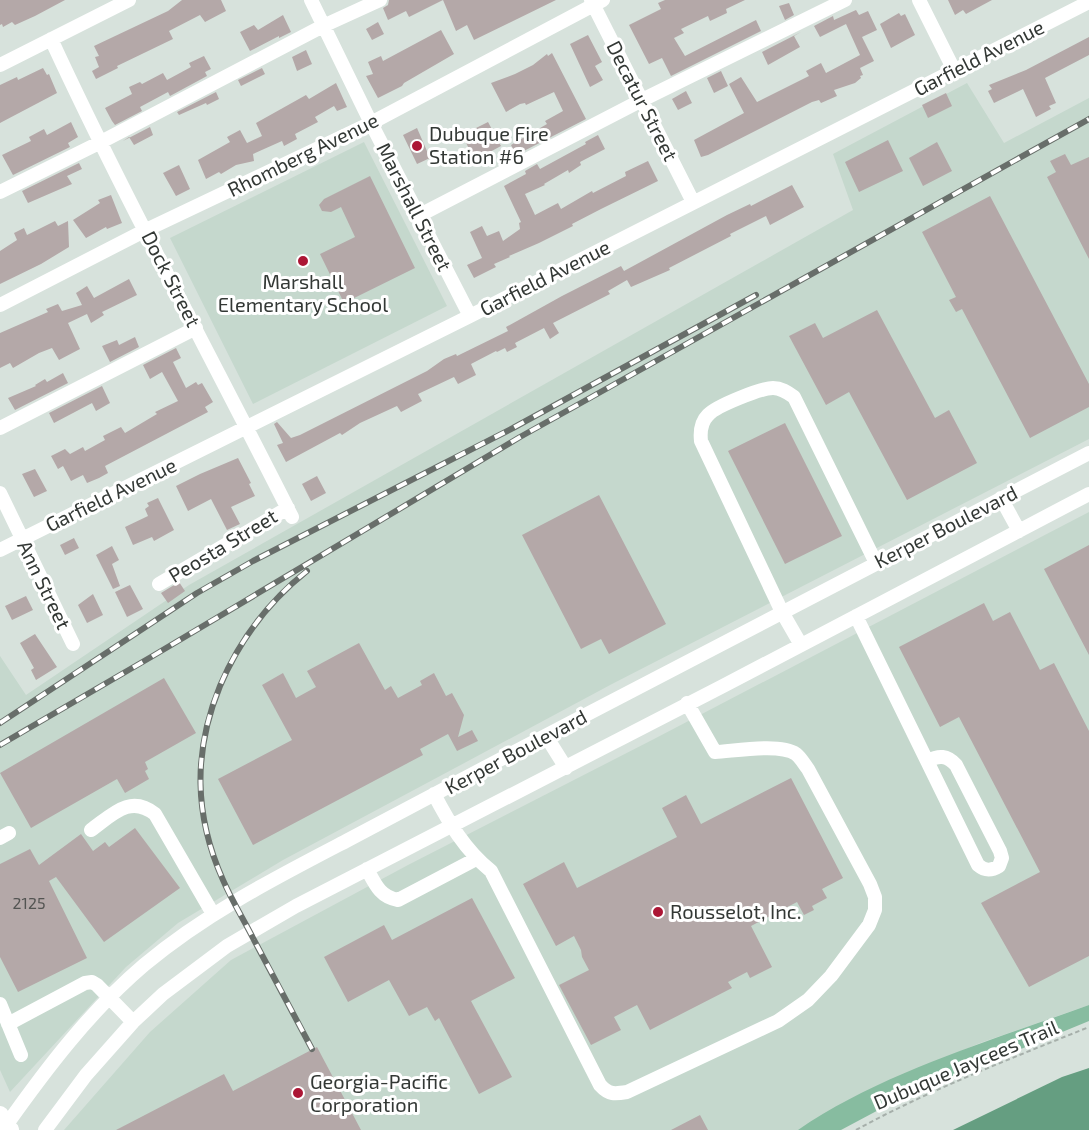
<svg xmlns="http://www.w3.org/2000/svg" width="1089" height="1130" viewBox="0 0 1089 1130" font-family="'Exo 2',sans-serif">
<rect width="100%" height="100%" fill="#d7e2dc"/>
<path fill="#c5d8cd" d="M967 83 1004 143 1089 98V439L612 684 283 860 178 923 126 967 10 1092 0 1070V656L26 695 189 585 853 210 833 154Z
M364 142 447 306 253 404 170 238Z
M1089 512V1005L980 1043 871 1089 798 1130H64L150 1032 231 960 408 865 654 739Z"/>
<path fill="#87bca0" d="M1089 1005V1021L901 1098 841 1130H798C883 1072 993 1040 1089 1005Z"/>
<path fill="#659e81" d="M1089 1068V1130H953L1062 1077Z"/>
<path fill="#b4a8a8" d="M0 0H65L35 16 15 25 12 22 3 27 2 24 0 25Z
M182 0H221L226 11 205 22 200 15 169 31 173 39 117 66 118 68 96 79 92 71 99 67 95 57 99 56 94 46 168 11Z
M389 0H556L474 40 467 25 456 31 443 0 409 17 406 11 388 20 383 8 388 5Z
M665 0H745L726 9 727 13 710 21 708 16 681 29 684 33 674 38 685 56 756 20 761 31 671 76 662 58 649 64 629 25 661 9 658 3Z
M948 0H992L966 14 963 10 955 15Z
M789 3 794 15 785 20 779 6Z
M856 10 859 15 868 11 877 30 862 37 874 61 860 68 863 75 860 76 861 78 855 83 834 90 837 96 821 103 819 100 812 102 708 155 701 157 694 140 744 113 729 84 741 77 757 102 809 76 806 71 821 63 826 73 860 55 846 24 820 37 814 26 833 16 834 20Z
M899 13 901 16 905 14 915 35 891 48 880 24Z
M283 15 291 32 279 38V36L250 51 240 32 254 25 258 30Z
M378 22 384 34 372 40 366 29Z
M441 30 454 54 404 83 402 86 378 98 366 76 373 74 368 62 381 56 383 61Z
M801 32 794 36 800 47 768 65 762 52Z
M588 35 602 62 595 66 603 80 590 87 570 44Z
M1089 37V55L1045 78 1056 103 1049 106 1051 109 1036 117 1023 89 994 103 988 91 992 89 989 85 1026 70Z
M306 50 312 64 297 71 292 57Z
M552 53 586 119 516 155 511 145 547 124 545 121 563 111 554 92 526 105 525 103 520 104 506 112 491 83 515 74 533 65 547 54 548 56Z
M204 56 211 69 205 72 207 76 170 96 168 92 140 107 142 111 115 125 112 121 105 108 132 94 129 87 140 82 142 84 163 73 167 80 191 67 189 63Z
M43 68 47 75 49 74 57 93 0 123V85L17 77 18 80Z
M262 68 265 74 241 86 238 80Z
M721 71 728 86 714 93 707 78Z
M336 83 347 107 337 111 334 106 315 117 318 122 295 134 297 139 284 146 282 141 253 154 254 161 236 165 221 174 219 172 206 179 198 160 230 142 227 137 240 130 247 143 262 136 256 123 306 95 309 99Z
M686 91 692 103 678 110 672 99Z
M216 92 219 99 207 105 206 103 179 115 177 112Z
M946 93 952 106 928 118 922 105Z
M71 122 78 137 68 143 70 147 13 175 2 155 31 141 29 137 44 129 47 135Z
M488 122 501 146 475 160 465 141 473 136 472 134 476 132 474 129Z
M150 127 153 135 134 145 129 137 123 141Z
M417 128 430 158 417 164 403 135Z
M598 135 605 149 580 162 581 165 569 173 568 170 544 184 545 185 525 194 535 215 558 203 561 209 592 191 593 193 626 176 625 172 648 161 658 181 601 209 572 224 573 226 539 243 509 256 510 257 494 264 496 267 474 278 467 265 482 258 470 232 482 226 487 236 499 231 503 241 520 229 519 223 521 222 504 186 526 174 525 171 537 164 540 169 586 144 585 142Z
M888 140 903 171 859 192 845 162Z
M937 142 952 171 923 186 909 158Z
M1065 154 1071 165 1089 157V259L1047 177 1056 172 1050 161Z
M79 163 82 169 67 176 72 184 28 203 22 191Z
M179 165 190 189 176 196 163 173Z
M370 176 415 268 344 303 320 254 355 237 341 207 331 212 322 211 319 205 324 199Z
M792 185 804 207 770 225 766 216 730 234 731 236 669 268 670 270 631 287 627 280 608 291 610 294 553 323 559 333 550 339 544 328 515 343 517 347 507 352 505 348 497 352 496 351 471 364 476 375 458 384 454 377 418 394 422 401 401 412 397 406 360 423 342 435 340 433 286 462 277 445 283 443 274 424 277 422 291 438 300 435 427 371 444 359 456 354 457 356 508 331 506 327 562 296 621 266 624 271 727 215 750 204 751 206Z
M111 195 122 223 107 229 106 227 86 238 73 220 100 203 98 200Z
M990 196 1089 384V407L1030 438 962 309 956 312 949 300 956 297 922 232Z
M55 221 58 226 68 221 69 247 41 264 0 284V251L17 240 14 233 24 228 27 235Z
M129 279 137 295 102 312 104 315 91 323 87 314 68 323 80 349 59 360 52 348 39 353 13 368 10 363 0 368V333L48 312 46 309 58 304 62 311 82 305 76 293 87 286 94 298Z
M877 310 935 418 949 410 977 463 907 500 849 392 826 405 789 336 815 323 823 338Z
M135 337 139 347 110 362 102 346 117 340 119 345Z
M176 348 181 358 173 362 186 388 196 382 198 385 202 383 213 402 205 407 208 412 105 466 108 473 99 478 87 483 83 475 71 481 63 466 58 469 51 456 65 449 70 454 83 447 85 451 105 440 103 436 121 427 125 433 157 414 155 412 178 401 162 372 150 379 143 365Z
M63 373 68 383 15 410 8 398 36 386 35 385 45 379 47 382Z
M102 386 110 403 96 411 92 403 54 423 49 413Z
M785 423 842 536 785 564 728 451Z
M238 458 251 483 249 484 255 496 231 507 240 524 227 530 211 499 188 511 176 486 200 474Z
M35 469 47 491 34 497 22 474Z
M317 476 326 493 311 501 302 484Z
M599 495 666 624 609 654 601 639 581 649 522 535Z
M158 498 174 530 154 541 152 537 133 545 125 527 148 516 145 509 149 506 147 503Z
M74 538 79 548 65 555 60 545Z
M1089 545V655L1044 569Z
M112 546 119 560 112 564 120 586 113 589 96 555Z
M179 582 185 591 168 603 161 593Z
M130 585 143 609 127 617 115 592Z
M93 594 103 615 87 623 78 605Z
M26 596 33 610 12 620 5 606Z
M984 603 993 621 1010 612 1040 670 1054 663 1089 731V956L1029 987 981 903 1040 872 959 717 940 727 899 647Z
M35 634 57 667 36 680 31 670 34 668 20 643Z
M359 643 385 690 391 686 398 698 422 685 420 681 434 673 446 696 452 693 464 715 458 737 472 730 478 741 457 751 448 734 420 749 423 755 253 845 218 779 292 740 262 685 283 673 296 698 316 687 307 671Z
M164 678 196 733 145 762 148 769 145 771 149 779 125 793 117 779 31 828 0 773Z
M791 778 843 878 822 889 827 898 812 906 814 910 804 915 797 902 751 926 772 967 750 978 747 972 728 982 732 988 650 1030 637 1005 614 1017 621 1030 591 1045 559 985 589 970 582 957 581 950 574 936 556 946 523 884 564 862 577 888 677 837 662 808 686 795 701 824Z
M135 828 180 888 104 942 56 877 49 881 87 958 18 992 0 957V864L30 849 39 865 81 834 93 851 105 842 109 847Z
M472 898 515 978 471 1001 512 1077 479 1094 439 1018 435 1021 427 1007 409 1016 389 980 348 1002 324 957 384 925 392 940Z
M317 1047 361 1130H116L224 1074 233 1091Z
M700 1115 708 1130H671Z"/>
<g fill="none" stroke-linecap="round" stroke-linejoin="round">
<path stroke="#a6afaa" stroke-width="2" stroke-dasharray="4.5 3" stroke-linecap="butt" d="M856 1130C931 1089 1010 1059 1089 1027"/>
<path stroke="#fff" stroke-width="14" d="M311 0 371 123 470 316
M591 0 693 202
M919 0 954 70
M51 39C126 201 212 358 292 517
M0 65 129 0
M0 192 99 143 323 26 380 0
M418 216 642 100 845 0
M0 305 146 230 371 123 603 0
M0 428 196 328
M0 493 73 644
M1001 498 1019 531
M0 550 470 316 1089 2
M159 584 288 508
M856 616 978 865C985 871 991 871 999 866L1002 858 1000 851 956 765C947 755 939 755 927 761
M801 645 782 612 701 441C700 432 701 422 708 415 716 406 761 388 773 388 781 388 787 392 794 397L876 563
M546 736 566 768
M434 794C449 823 465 850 491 871L600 1085C609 1095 615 1094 627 1092L778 1021 808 1000 831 976 869 925 875 910V897L870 884 808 769C804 764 801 758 796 754 780 743 735 751 715 752L687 703
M91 830C112 815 130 794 155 814L213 914
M0 838 9 833
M367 869C375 884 380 897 398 900L476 859
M0 1004 21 1055
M8 1024 85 983 92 982 97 985 133 1022
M5 1127C46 1069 90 1011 144 965 206 913 277 877 348 840 423 800 497 761 572 722 744 632 916 542 1089 453
M45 1130 86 1075 133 1022 163 994 227 946 296 906 723 686 1089 494"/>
<path stroke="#fff" stroke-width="18" d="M0 1115 5 1127 10 1130"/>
<defs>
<path id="rail" d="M307 571C268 602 239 641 220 686 193 752 194 815 223 880 232 901 244 920 254 940 274 977 293 1013 312 1049
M0 723 197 593 253 561 513 428 756 295
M0 745 151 657 520 437 1089 119"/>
</defs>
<use href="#rail" stroke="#686e6a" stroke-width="6"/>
<use href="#rail" stroke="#fff" stroke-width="4" stroke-dasharray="11" stroke-linecap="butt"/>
</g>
<g fill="#ac1635" stroke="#fff" stroke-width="2">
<circle cx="417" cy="146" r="6"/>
<circle cx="303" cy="261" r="6"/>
<circle cx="658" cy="912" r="6"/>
<circle cx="298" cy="1093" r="6"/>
</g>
<g text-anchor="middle" stroke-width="6" stroke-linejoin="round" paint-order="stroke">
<g font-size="16" fill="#535452">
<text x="29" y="909">2125</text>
</g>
<g font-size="20" fill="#333835" stroke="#fff">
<text transform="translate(979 58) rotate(-27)" y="7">Garfield Avenue</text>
<text transform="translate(642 101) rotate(63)" y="7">Decatur Street</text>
<text transform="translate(303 155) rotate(-26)" y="7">Rhomberg Avenue</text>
<text transform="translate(414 207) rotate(63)" y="7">Marshall Street</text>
<text transform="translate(545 278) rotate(-27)" y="7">Garfield Avenue</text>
<text transform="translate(171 279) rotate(63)" y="7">Dock Street</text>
<text transform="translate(111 495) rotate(-26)" y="7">Garfield Avenue</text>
<text transform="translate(946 527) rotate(-27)" y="7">Kerper Boulevard</text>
<text transform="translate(223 546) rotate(-31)" y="7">Peosta Street</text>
<text transform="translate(44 585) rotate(64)" y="7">Ann Street</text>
<text transform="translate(516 752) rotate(-28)" y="7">Kerper Boulevard</text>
<text transform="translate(966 1065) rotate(-23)" y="7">Dubuque Jaycees Trail</text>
</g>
<g font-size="20" fill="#333835" stroke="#fff" text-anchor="start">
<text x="429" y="141">Dubuque Fire<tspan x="429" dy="23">Station #6</tspan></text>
<text x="303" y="289" text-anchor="middle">Marshall<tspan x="303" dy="23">Elementary School</tspan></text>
<text x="670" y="919">Rousselot, Inc.</text>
<text x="310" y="1089">Georgia-Pacific<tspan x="310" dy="23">Corporation</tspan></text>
</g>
</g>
</svg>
